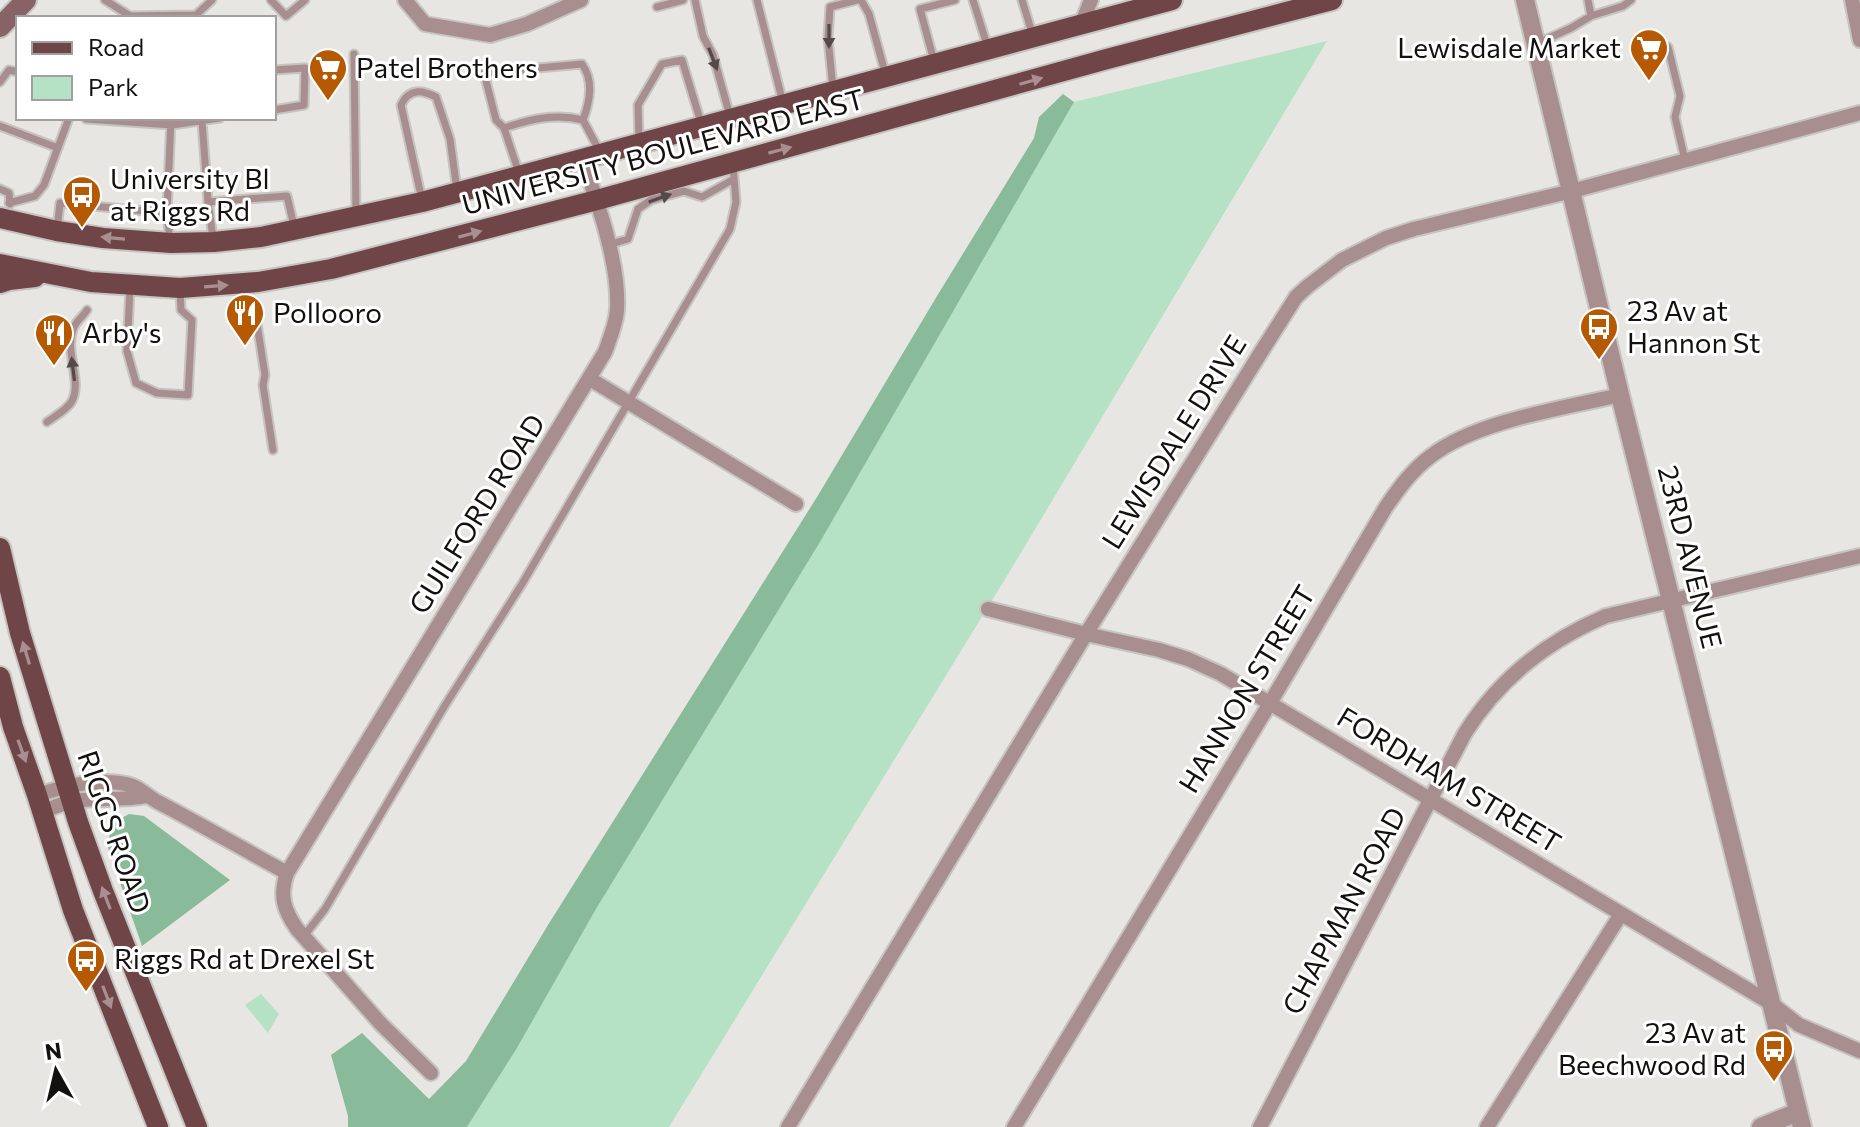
<svg xmlns="http://www.w3.org/2000/svg" width="1860" height="1127" viewBox="0 0 1860 1127" font-family="Commissioner,sans-serif">
<rect width="100%" height="100%" fill="#e8e6e2"/>
<path fill="#b5e1c4" d="M1327 41 1010 571 669 1127H467L517 1048 596 909 820 542 1074 102Z
M261 994 279 1014 268 1033 245 1005Z"/>
<path fill="#89bb9a" d="M1063 94 1074 102 820 542 596 909 517 1048 467 1127H348V1116L331 1055 362 1033 429 1099 466 1061 548 925 817 497 937 296 1034 138 1039 117Z
M129 814 144 816 230 880 142 946 107 845 113 823Z"/>
<g fill="none" stroke-linecap="round" stroke-linejoin="round">
<defs>
<path id="service" d="M105 0 130 16 196 15 212 0
M271 0 286 16 305 0
M695 0 703 36 713 55 730 116
M757 0 783 103
M861 0 869 14 886 76
M973 0 988 48
M1022 0 1033 36
M1588 0 1591 16
M657 7 683 0
M1536 44 1571 28 1591 16 1623 6 1631 0
M1668 47 1680 96 1675 117 1685 160
M354 54 356 215
M934 61 920 9 955 0
M274 70 305 68 304 105 274 110
M0 82 9 70 18 72
M833 89 828 38 830 7 857 0
M86 119 172 125 220 118
M202 121 208 202 213 238
M0 126 58 148
M504 128 496 120 484 73 582 64C594 81 590 101 583 120
M639 140 638 105 662 64 682 60 702 126
M519 173 504 128C531 119 555 113 583 120L600 152
M0 189 9 193 10 204
M422 200 401 105C409 88 422 90 436 97L450 139 457 190
M208 202 287 196 294 226
M9 203 35 196 44 185 69 118
M57 229 60 203 167 213
M170 241 167 213 171 118
M608 245 628 239 638 209 651 200 684 191 702 197 734 179
M130 288 127 351 136 383 157 393 188 395 192 320 181 310 180 290
M255 311 265 375 263 385 273 450
M47 422C55 416 67 410 72 401 83 379 62 349 75 325 78 320 84 315 87 310
M304 936 325 909 444 707 522 584 730 229 736 202 733 165"/>
<path id="minor" d="M405 0 425 24 490 35 527 24 581 0
M1852 0 1860 40
M1081 25 1091 0
M590 379 796 504
M988 609 1086 634 1159 650 1188 659 1221 674 1772 1004 1799 1025 1860 1051
M37 795C66 786 99 777 130 785 139 787 147 796 156 801 200 824 243 849 287 873
M42 811C53 808 63 803 74 801 98 797 123 801 147 796
M431 1073 381 1024 297 929C284 910 279 896 287 873L605 352C610 338 616 324 617 310 620 265 597 200 582 158
M788 1127 1086 634 1258 357 1296 297 1308 286 1342 260 1386 238 1414 229 1572 191 1860 113
M1014 1127 1270 703 1386 507C1399 488 1412 470 1431 456 1476 421 1564 408 1620 395
M1260 1127 1465 733C1499 679 1547 641 1606 616L1860 556
M1487 1127 1621 914"/>
<path id="tertiary" d="M1525 0 1620 395 1802 1127
M1761 1127 1798 1112"/>
<path id="secondary" d="M0 27 26 0"/>
<path id="primary" d="M0 218 57 231 103 238 171 243 214 242 261 237 422 202 1172 0
M0 264 91 282 180 288 258 282 331 269 597 200 1107 59 1332 0
M0 283 9 280 35 277
M0 548 20 633 78 822 103 891 197 1127
M0 677 13 727 37 795 73 910 158 1127"/>
</defs>
<use href="#service" stroke="#c6c4c0" stroke-width="11"/>
<use href="#minor" stroke="#c6c4c0" stroke-width="18"/>
<use href="#tertiary" stroke="#c6c4c0" stroke-width="22"/>
<use href="#secondary" stroke="#c6c4c0" stroke-width="24"/>
<use href="#primary" stroke="#c6c4c0" stroke-width="24"/>
<use href="#service" stroke="#a88e8f" stroke-width="7"/>
<use href="#minor" stroke="#a88e8f" stroke-width="14"/>
<use href="#tertiary" stroke="#a88e8f" stroke-width="18"/>
<use href="#secondary" stroke="#886365" stroke-width="20"/>
<use href="#primary" stroke="#704548" stroke-width="20"/>
</g>
<defs><path id="oneway-solid" d="M-6-.8H1V-3.2L6.5 0L1 3.2V.8H-6Z" transform="scale(2)"/></defs>
<g fill="#564949">
<use href="#oneway-solid" transform="translate(829 36) rotate(90)"/>
<use href="#oneway-solid" transform="translate(713 59) rotate(69)"/>
<use href="#oneway-solid" transform="translate(660 198) rotate(-19)"/>
<use href="#oneway-solid" transform="translate(73 369) rotate(-97)"/>
</g>
<g fill="#a98f91">
<use href="#oneway-solid" transform="translate(1031 81) rotate(-16)"/>
<use href="#oneway-solid" transform="translate(780 150) rotate(-15)"/>
<use href="#oneway-solid" transform="translate(470 234) rotate(-15)"/>
<use href="#oneway-solid" transform="translate(113 238) rotate(-175)"/>
<use href="#oneway-solid" transform="translate(216 286) rotate(-4)"/>
<use href="#oneway-solid" transform="translate(26 653) rotate(-107)"/>
<use href="#oneway-solid" transform="translate(22 751) rotate(70)"/>
<use href="#oneway-solid" transform="translate(106 898) rotate(-111)"/>
<use href="#oneway-solid" transform="translate(107 997) rotate(69)"/>
</g>
<defs>
<symbol id="supermarket-pin" viewBox="-11 -11 22 30"><path d="M0 17L-7.5 6A9.5 9.5 0 1 1 7.5 6Z" fill="#b65903" stroke="#fff"/><path d="M-6-5.5h2.5l.6 2H6L4.5 2H-2.5L-4.4-4H-6ZM-1.5 3.2a1.3 1.3 0 1 0 .1 0ZM3 3.2a1.3 1.3 0 1 0 .1 0Z" fill="#fff"/></symbol>
<symbol id="bus-pin" viewBox="-11 -11 22 30"><path d="M0 17L-7.5 6A9.5 9.5 0 1 1 7.5 6Z" fill="#b65903" stroke="#fff"/><path d="M-5-6H5V4H4V6H2V4H-2V6H-4V4H-5ZM-3.5-4V0h7V-4ZM-3.5 1.2v1.5H-2V1.2ZM2 1.2v1.5H3.5V1.2Z" fill="#fff"/></symbol>
<symbol id="restaurant-pin" viewBox="-11 -11 22 30"><path d="M0 17L-7.5 6A9.5 9.5 0 1 1 7.5 6Z" fill="#b65903" stroke="#fff"/><path d="M-5-6h1v4h1v-4h1v4h1v-4h1v5L-1.5 .5V6h-2V.5L-5-1ZM5-6V6H3V1.5H1.5Q1.5-4 5-6Z" fill="#fff"/></symbol>
</defs>
<g fill-rule="evenodd">
<use href="#supermarket-pin" x="1627" y="26" width="44" height="60"/>
<use href="#supermarket-pin" x="306" y="46" width="44" height="60"/>
<use href="#bus-pin" x="60" y="173" width="44" height="60"/>
<use href="#restaurant-pin" x="223" y="291" width="44" height="60"/>
<use href="#bus-pin" x="1577" y="305" width="44" height="60"/>
<use href="#restaurant-pin" x="32" y="311" width="44" height="60"/>
<use href="#bus-pin" x="64" y="937" width="44" height="60"/>
<use href="#bus-pin" x="1752" y="1027" width="44" height="60"/>
</g>
<g text-anchor="middle" stroke-width="6" stroke-linejoin="round" paint-order="stroke">
<g font-size="28" fill="#121110" stroke="#fff" text-anchor="start">
<text x="1621" y="58" text-anchor="end">Lewisdale Market</text>
<text x="356" y="78">Patel Brothers</text>
<text x="110" y="189">University Bl<tspan x="110" dy="32">at Riggs Rd</tspan></text>
<text x="1627" y="321">23 Av at<tspan x="1627" dy="32">Hannon St</tspan></text>
<text x="273" y="323">Pollooro</text>
<text x="82" y="343">Arby's</text>
<text x="114" y="969">Riggs Rd at Drexel St</text>
<text x="1746" y="1043" text-anchor="end">23 Av at<tspan x="1746" dy="32">Beechwood Rd</tspan></text>
</g>
<g font-size="28" fill="#121110" stroke="#fff">
<text transform="translate(663 152) rotate(-15)" y="10">UNIVERSITY BOULEVARD EAST</text>
<text transform="translate(1174 442) rotate(-58)" y="10">LEWISDALE DRIVE</text>
<text transform="translate(477 514) rotate(-58)" y="10">GUILFORD ROAD</text>
<text transform="translate(1690 557) rotate(76)" y="10">23RD AVENUE</text>
<text transform="translate(1247 689) rotate(-59)" y="10">HANNON STREET</text>
<text transform="translate(1449 780) rotate(31)" y="10">FORDHAM STREET</text>
<text transform="translate(114 832) rotate(71)" y="10">RIGGS ROAD</text>
<text transform="translate(1344 911) rotate(-62)" y="10">CHAPMAN ROAD</text>
</g>
</g>
<rect x="16" y="16" width="260" height="104" fill="#ffffff" stroke="#a0a09f" stroke-width="2"/>
<rect x="32" y="42" width="40" height="12" fill="#704548" stroke="#a0a09f" stroke-width="2"/>
<text x="88" y="56" font-size="24" fill="#121110">Road</text>
<rect x="32" y="76" width="40" height="24" fill="#b5e1c4" stroke="#a0a09f" stroke-width="2"/>
<text x="88" y="96" font-size="24" fill="#121110">Park</text>
<g transform="translate(56 1071) rotate(352)" stroke="#ffffff" stroke-width="6" paint-order="stroke">
<path d="M0-6L14 30L0 20L-14 30Z" fill="#121110"/>
<text y="-12" font-size="22" font-weight="bold" text-anchor="middle" fill="#121110">N</text>
</g>
</svg>
